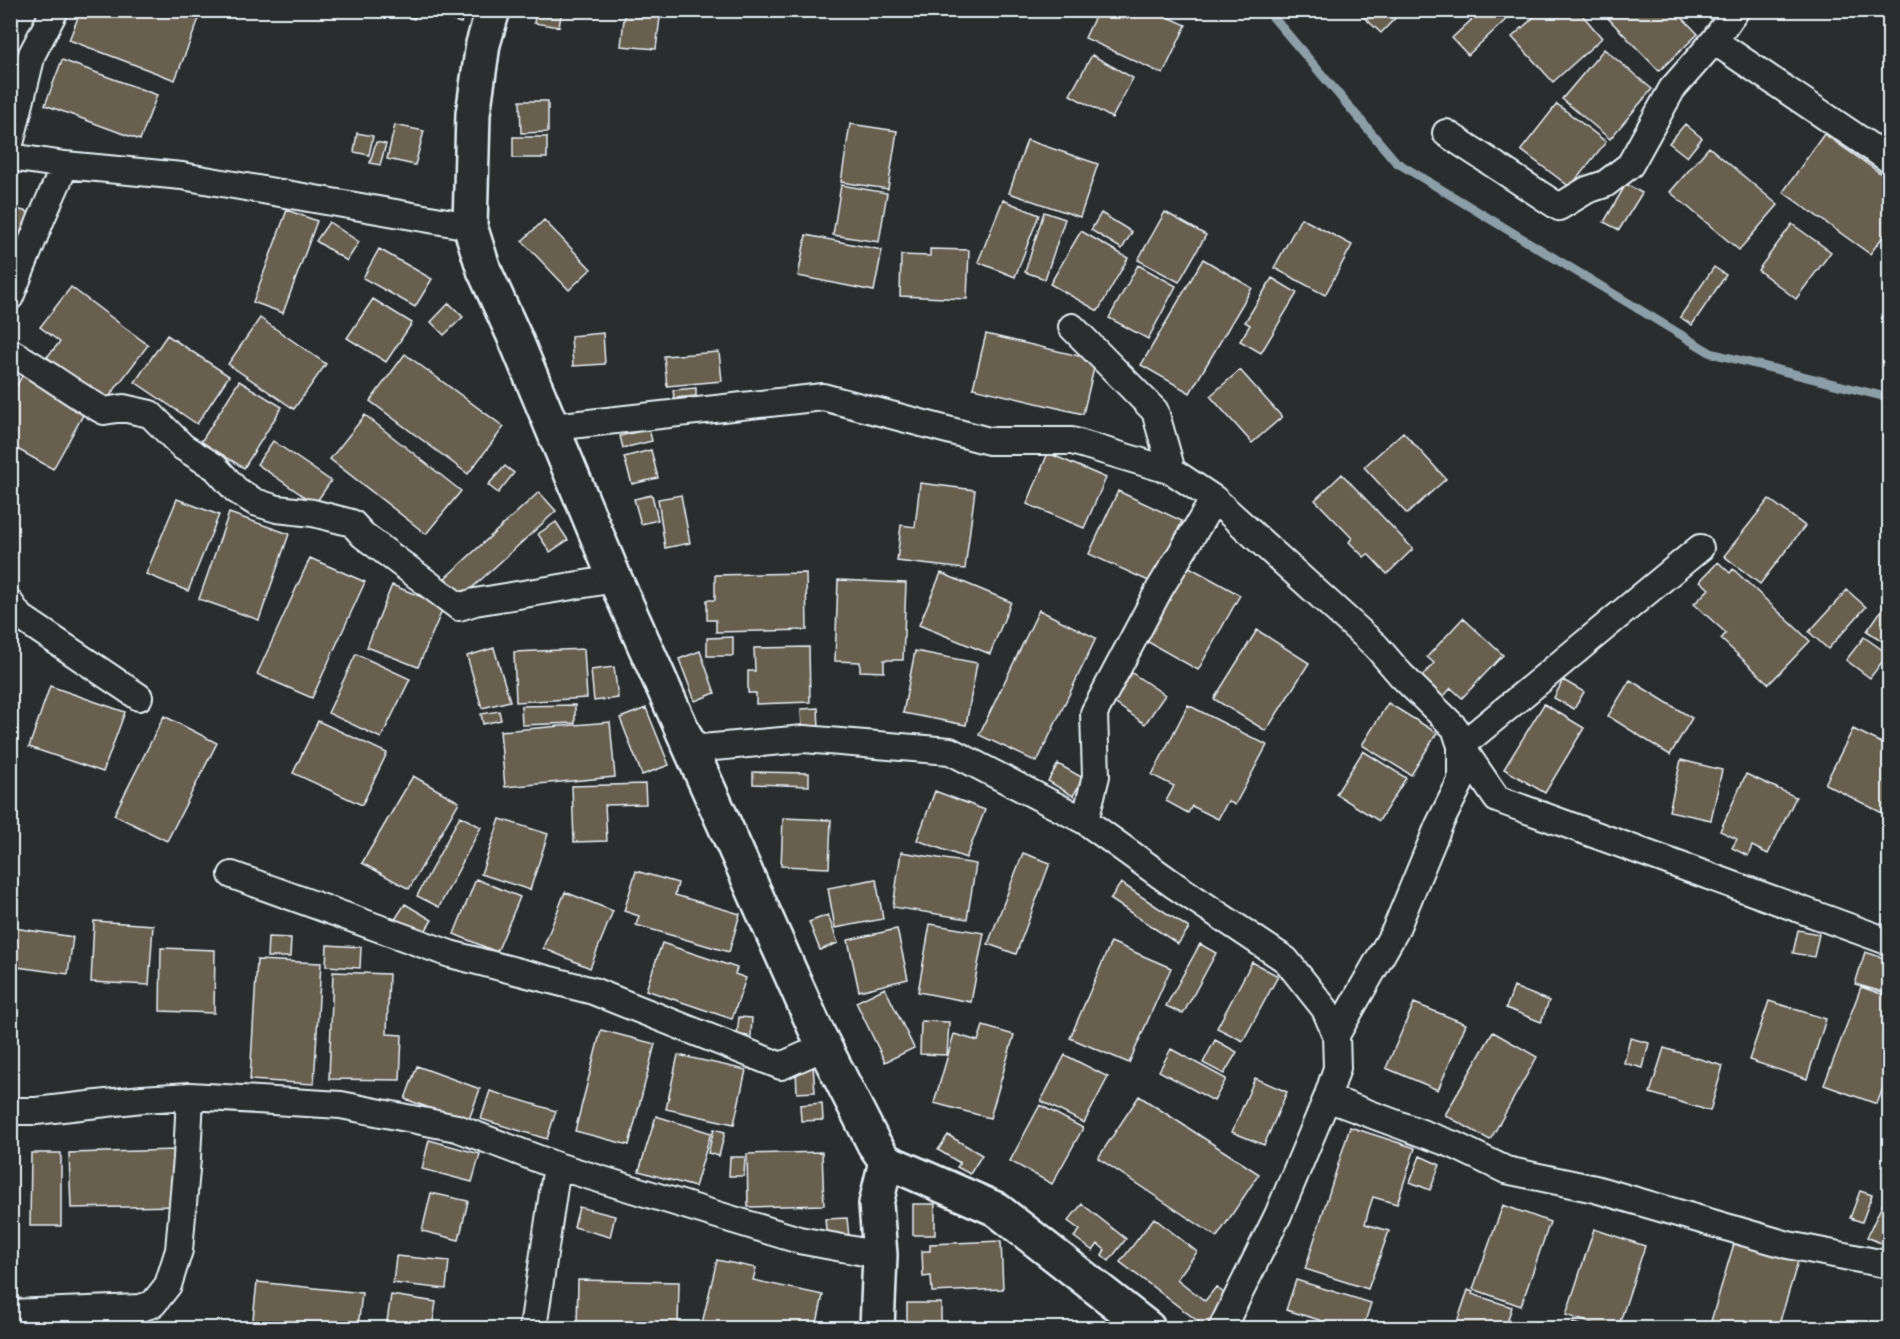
<svg xmlns="http://www.w3.org/2000/svg" width="1900" height="1339" viewBox="0 0 1900 1339" font-family="Sriracha,sans-serif">
<rect width="100%" height="100%" fill="#2a2d2e"/>
<filter id="ink" filterUnits="userSpaceOnUse"><feTurbulence type="fractalNoise" baseFrequency=".0167" numOctaves="2"/><feDisplacementMap in="SourceGraphic" scale="12" xChannelSelector="R" yChannelSelector="G"/><feConvolveMatrix kernelMatrix="1 2 1 2 8 2 1 2 1" color-interpolation-filters="sRGB"/></filter>
<g filter="url(#ink)">
<g fill="none" stroke-linecap="round" stroke-linejoin="round">
<path stroke="#8c9fa9" stroke-width="9" d="M1267 10 1396 162 1711 353 1890 398"/>
</g>
<path fill="#695e50" stroke="#e8f1f8" stroke-width="1.5" d="M81 10H185L200 16 175 80 69 40Z
M392 10H417L414 19Z
M443 10H465L461 23 441 17Z
M536 10H562L559 27 534 23Z
M625 10H661L656 49 621 46Z
M1098 10H1153L1186 25 1163 74 1085 38Z
M1356 10H1403L1381 33Z
M1482 10H1510L1513 13 1468 55 1452 38Z
M1542 10H1578L1602 38 1553 82 1512 37Z
M1606 10H1675L1698 34 1659 71 1603 13Z
M1604 49 1652 89 1610 139 1562 99Z
M1092 55 1133 78 1112 118 1070 95Z
M62 60 157 95 140 140 45 105Z
M520 101H548V132L521 133Z
M1557 104 1606 142 1570 187 1521 150Z
M850 124 897 131 888 189 841 182Z
M1685 124 1702 138 1687 157 1669 143Z
M395 125 424 131 415 165 387 159Z
M357 133 373 136 369 155 354 152Z
M1824 134 1890 180V227L1870 254 1783 192Z
M513 137H547V158H513Z
M1027 140 1098 164 1080 217 1009 193Z
M376 142 386 144 380 165 370 163Z
M1709 147 1778 205 1739 250 1670 192Z
M1626 184 1642 193 1619 230 1604 222Z
M841 185 887 193 879 242 833 235Z
M1003 200 1039 215 1015 277 978 262Z
M10 207 31 213 18 262 10 260Z
M287 210 317 221 283 313 253 302Z
M1044 212 1065 219 1045 279 1025 272Z
M1165 212 1206 235 1179 282 1138 260Z
M1101 213 1132 232 1122 249 1091 230Z
M1301 218 1352 245 1325 295 1274 268Z
M544 220 591 269 569 290 522 241Z
M329 222 359 242 347 261 316 241Z
M1792 224 1831 252 1796 299 1758 270Z
M1081 231 1128 258 1098 311 1050 284Z
M806 235 882 250 874 291 798 276Z
M379 249 432 279 415 307 363 278Z
M930 249 969 250 967 299 900 296 901 255 930 256Z
M1203 259 1252 288 1190 393 1141 365Z
M1138 265 1176 286 1148 339 1109 318Z
M1714 267 1726 275 1692 325 1680 317Z
M1272 278 1297 293 1261 353 1240 341 1250 325 1245 322Z
M71 287 148 345 106 401 47 357 60 342 40 327Z
M373 299 412 323 386 362 347 338Z
M449 303 463 317 444 335 431 322Z
M260 318 326 364 294 409 228 364Z
M603 333 605 364 573 366 571 336Z
M986 334 1096 360 1083 414 973 388Z
M167 335 229 376 197 424 135 382Z
M719 352 722 381 667 386 664 356Z
M405 354 504 427 468 474 370 401Z
M1240 370 1282 417 1252 443 1210 396Z
M25 371 88 406 53 469 10 445V397Z
M239 381 282 407 244 468 201 442Z
M696 388V396L674 398 673 390Z
M365 415 461 491 426 534 330 459Z
M649 429 652 441 623 448 620 436Z
M1403 432 1446 479 1407 514 1364 467Z
M273 441 331 481 315 504 257 464Z
M651 450 658 478 632 484 624 457Z
M1048 453 1106 478 1084 528 1027 504Z
M505 466 514 473 498 493 488 485Z
M1342 474 1413 549 1387 574 1368 554 1364 557 1349 542 1352 538 1315 500Z
M920 483 975 490 965 569 897 561 901 525 915 527Z
M1118 491 1182 521 1153 583 1089 554Z
M539 492 556 511 462 597 445 578Z
M652 495 658 520 641 524 634 499Z
M681 495 690 543 665 548 658 499Z
M177 499 219 515 188 591 146 574Z
M1769 499 1805 526 1760 584 1724 556Z
M229 513 289 534 259 620 199 599Z
M556 522 568 540 550 552 538 534Z
M310 558 365 582 312 698 257 674Z
M1718 562 1730 573 1733 569 1810 641 1769 684 1721 639 1726 633 1694 604 1709 589 1700 581Z
M1182 563 1240 595 1198 670 1141 638Z
M806 573 807 630 716 632V620H707V600H715V575Z
M941 573 1011 602 990 654 919 625Z
M838 580 906 583 903 660H884V672L860 671V662L835 661Z
M392 585 444 606 418 667 367 647Z
M1847 590 1866 607 1828 649 1809 632Z
M1890 598V646L1867 631Z
M1039 610 1096 638 1037 762 979 735Z
M1463 618 1503 655 1462 698 1451 688 1443 697 1421 677 1434 663 1427 657Z
M1257 630 1309 663 1266 731 1214 699Z
M733 637V656H707V638Z
M1864 637 1888 654 1870 678 1846 660Z
M809 647 810 702 756 704V693H748V671H755L754 648Z
M494 648 510 701 482 708 467 656Z
M584 649 587 698 516 702 514 652Z
M700 651 715 693 695 701 679 659Z
M915 651 977 663 966 725 903 713Z
M356 654 410 679 381 738 328 713Z
M614 667 618 698 594 701 591 670Z
M1132 673 1165 695 1145 724 1113 702Z
M1563 680 1584 692 1574 709 1554 698Z
M1630 680 1692 718 1670 755 1608 716Z
M50 686 125 712 103 772 29 747Z
M1388 703 1437 733 1411 775 1362 745Z
M1544 704 1584 728 1545 793 1504 769Z
M575 705V723L522 725 521 706Z
M1188 705 1267 745 1235 805 1228 801 1218 819 1192 806 1188 813 1166 801 1174 786 1152 775Z
M646 708 669 765 642 775 620 718Z
M818 708 819 728 802 729 801 709Z
M499 711 501 720 483 724 481 714Z
M164 716 217 743 167 841 114 815Z
M318 721 387 753 362 805 293 773Z
M610 722 615 777 505 787 500 731Z
M1853 729 1890 747V817L1825 784Z
M1363 751 1406 778 1379 821 1336 794Z
M1681 760 1722 770 1711 820 1669 811Z
M1058 764 1083 778 1073 796 1048 781Z
M753 772 809 773V786L753 784Z
M1746 774 1796 797 1768 854 1752 846 1748 856 1732 848 1737 839 1720 831Z
M413 776 459 802 409 889 362 863Z
M645 784 646 804 605 805 607 841 574 842 572 786Z
M935 791 985 810 966 858 917 840Z
M460 816 481 827 439 907 417 896Z
M783 818 831 820 829 868 781 866Z
M500 819 548 834 530 890 481 874Z
M901 852 976 864 967 919 893 907Z
M1023 853 1050 863 1016 954 988 944Z
M636 871 678 883 675 895 740 914 729 952 636 925 639 916 624 911Z
M476 879 520 897 497 952 454 934Z
M876 879 883 919 835 928 828 888Z
M1121 883 1189 928 1178 944 1110 899Z
M565 892 613 911 590 968 543 948Z
M405 904 432 920 421 938 394 921Z
M828 915 838 943 820 950 809 922Z
M94 921 153 925 149 985 91 982Z
M930 924 984 933 971 1002 918 992Z
M14 928 73 937 68 974 10 966Z
M897 929 908 979 859 991 848 940Z
M1798 930 1819 934 1814 957 1793 953Z
M268 937 291 938 290 957H267Z
M1111 942 1171 968 1129 1063 1070 1038Z
M662 943 737 968 735 974 746 978 732 1019 646 990Z
M1200 944 1216 953 1183 1014 1166 1006Z
M327 945 361 947 360 968 326 966Z
M161 948 215 950 214 1013 160 1011Z
M1865 952 1890 960V983L1886 993 1855 984Z
M257 960 321 963 314 1084 250 1080Z
M1252 962 1278 976 1243 1041 1217 1028Z
M333 972 389 974 387 1034 402 1035 400 1080 329 1079Z
M1514 987 1549 1001 1541 1022 1506 1008Z
M1861 987 1890 997V1069L1877 1104 1824 1085Z
M885 988 914 1048 885 1062 856 1002Z
M1769 1001 1826 1019 1807 1079 1749 1060Z
M1414 1003 1466 1024 1438 1090 1386 1068Z
M739 1017 752 1018 751 1036 737 1035Z
M921 1021 949 1022 947 1055 920 1054Z
M983 1026 1014 1035 990 1118 934 1103 954 1034 978 1041Z
M601 1030 655 1044 629 1145 575 1131Z
M1493 1032 1537 1057 1490 1140 1445 1115Z
M1630 1038 1649 1043 1643 1068 1624 1063Z
M1215 1040 1237 1052 1224 1074 1203 1063Z
M1664 1048 1723 1066 1710 1111 1650 1093Z
M1171 1049 1226 1079 1214 1101 1159 1071Z
M678 1055 746 1070 734 1124 666 1109Z
M1065 1055 1108 1077 1084 1123 1041 1101Z
M417 1066 480 1089 468 1122 405 1099Z
M813 1066 815 1092 797 1093 796 1068Z
M1255 1078 1287 1092 1264 1145 1232 1132Z
M490 1091 556 1111 547 1139 481 1119Z
M1139 1096 1259 1174 1217 1237 1098 1158Z
M822 1103 823 1120 801 1121 800 1105Z
M1040 1105 1083 1128 1052 1184 1010 1161Z
M656 1116 711 1133 695 1187 639 1171Z
M1350 1127 1415 1148 1397 1204 1373 1197 1369 1209 1365 1224 1389 1231 1368 1289 1305 1269Z
M714 1129 725 1132 719 1156 708 1153Z
M948 1135 982 1155 970 1174 957 1167 960 1163 938 1150Z
M429 1140 480 1154 472 1182 422 1169Z
M176 1150 178 1206 71 1208 69 1153Z
M822 1152 824 1205 748 1207 747 1154Z
M31 1153H61V1226H30Z
M1420 1156 1440 1165 1430 1190 1410 1182Z
M730 1157H745L744 1176H729Z
M1890 1188V1247L1867 1237Z
M1860 1191 1872 1195 1862 1222 1850 1218Z
M431 1193 468 1201 459 1240 422 1231Z
M913 1204H935V1235H913Z
M1082 1204 1126 1239 1109 1261 1102 1255 1105 1250 1098 1244 1093 1251 1074 1237 1080 1230 1068 1221Z
M1503 1205 1550 1222 1521 1306 1473 1289Z
M579 1207 615 1216 610 1237 574 1227Z
M847 1218 849 1237 827 1239 825 1219Z
M1154 1218 1197 1252 1177 1279 1205 1301 1216 1287 1231 1299 1207 1328 1120 1262Z
M1594 1229 1645 1246 1618 1328H1605L1566 1315Z
M1735 1240 1799 1258 1778 1328H1709Z
M1001 1241 1003 1289 932 1292 931 1276 923 1277 922 1251H930V1244Z
M10 1246H15L14 1304H10Z
M396 1256 449 1261 446 1289 393 1283Z
M717 1260 756 1268 753 1280 823 1295 816 1328H701Z
M578 1280 679 1282 678 1328H577Z
M1296 1280 1371 1303 1363 1328H1346L1286 1310Z
M257 1282 362 1293 358 1328H252Z
M1468 1290 1473 1292 1472 1294 1512 1307 1505 1328H1455Z
M391 1295 436 1302 432 1328H386Z
M907 1303H941V1325L907 1326Z
M38 1320 148 1323V1328H38Z
M1573 1323 1590 1328H1572Z"/>
<g fill="none" stroke-linecap="round" stroke-linejoin="round">
<defs>
<path id="street" d="M1714 41 1890 160
M1446 133 1559 207 1587 190 1605 184 1630 165 1672 89 1714 41 1736 10
M10 144 32 54 55 10
M10 157 65 165 182 176 470 226
M10 297 42 217 65 165
M1072 327 1155 411 1172 471 1214 499 1376 646 1401 675 1455 728 1461 746V781L1439 825 1395 931 1336 1035
M10 352C43 370 72 393 104 411L123 408 150 414 183 447 215 467 236 490 255 502 277 509 313 513 352 523 363 535 459 607 475 602 615 579
M553 427 823 397 989 441H1072L1172 471
M1700 548 1461 746 1497 799 1890 942
M10 603 19 616 139 697
M691 749 804 739 950 751 1085 821 1174 885 1286 960 1325 1009 1336 1035 1337 1068 1327 1098 1278 1215 1222 1328
M1085 821 1096 776 1094 713 1159 590 1214 499
M232 875 450 954 593 991 781 1066 824 1047
M1327 1098 1454 1145 1506 1170 1595 1189 1788 1245 1890 1265
M10 1111H36L142 1099 190 1096 341 1105 457 1128 557 1166 799 1240 880 1255
M10 1313 140 1308 153 1304 168 1285 179 1250 187 1158 190 1096
M533 1328 557 1166"/>
<path id="secondary" d="M493 10 483 44 473 114 470 226 484 270 515 338 615 579 815 1028 874 1144 886 1161 876 1204 880 1255 877 1328
M886 1161 996 1209 1148 1328"/>
</defs>
<use href="#street" stroke="#e8f1f8" stroke-width="30"/>
<use href="#secondary" stroke="#e8f1f8" stroke-width="38"/>
<use href="#street" stroke="#2a2d2e" stroke-width="26"/>
<use href="#secondary" stroke="#2a2d2e" stroke-width="33"/>
</g>
</g>
<rect width="1900" height="1339" fill="none" stroke="#2a2d2e" stroke-width="36"/>
<rect x="18" y="18" width="1864" height="1303" fill="none" stroke="#e8f1f8" stroke-width="2" filter="url(#ink)"/>
</svg>
